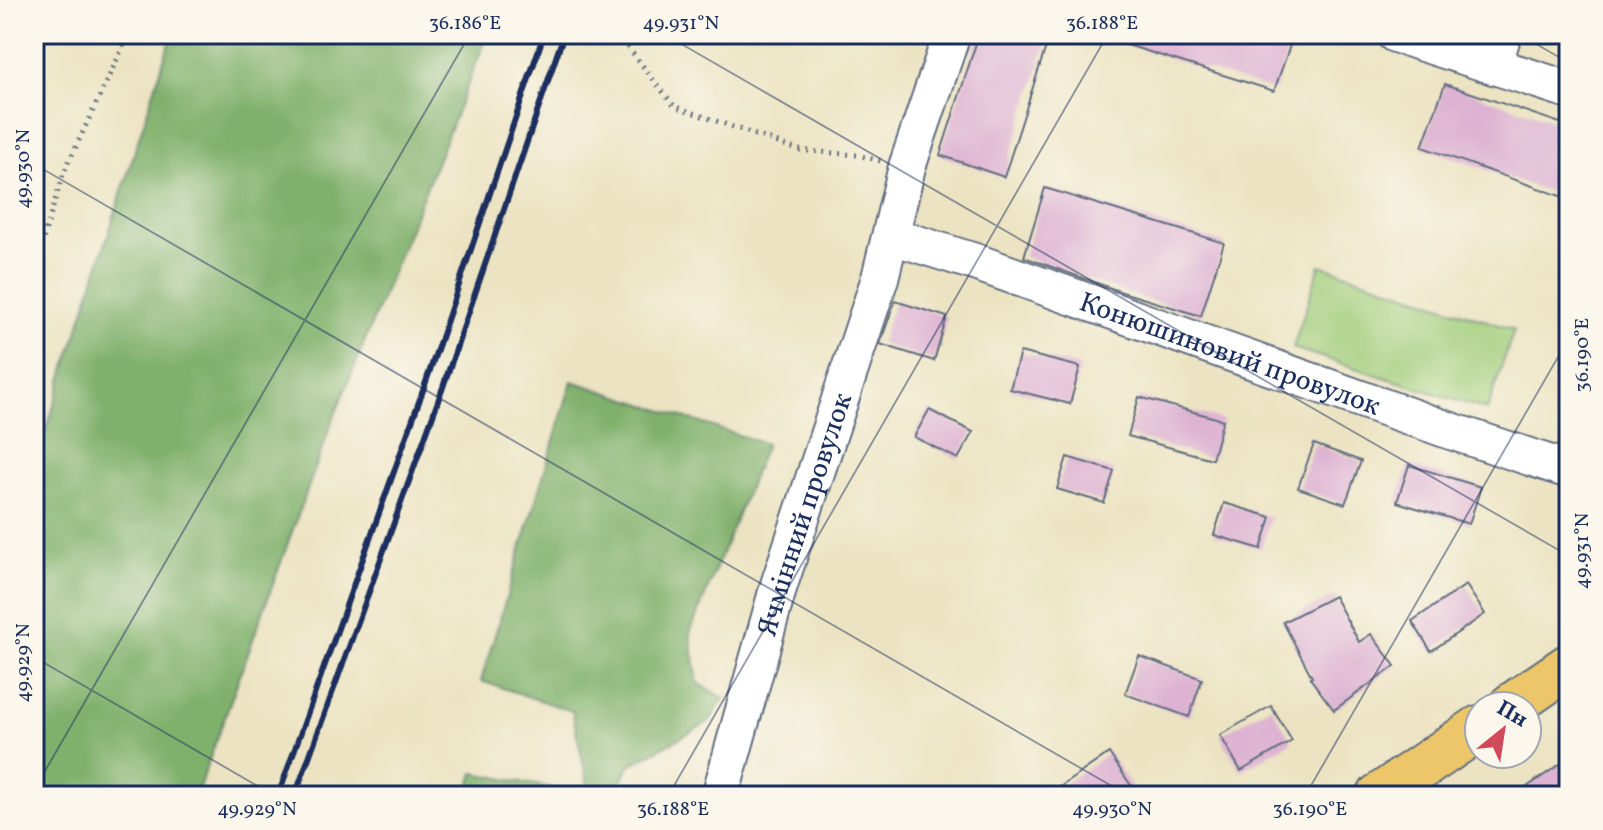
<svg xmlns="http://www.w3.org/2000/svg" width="1603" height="830" viewBox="0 0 1603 830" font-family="Vollkorn,serif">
<rect width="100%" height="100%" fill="#fbf7ec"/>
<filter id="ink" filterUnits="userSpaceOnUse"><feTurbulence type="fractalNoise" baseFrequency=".0125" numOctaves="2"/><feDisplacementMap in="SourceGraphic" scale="16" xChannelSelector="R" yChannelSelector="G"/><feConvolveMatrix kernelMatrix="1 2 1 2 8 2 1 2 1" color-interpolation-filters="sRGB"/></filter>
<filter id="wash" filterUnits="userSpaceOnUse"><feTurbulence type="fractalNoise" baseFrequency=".006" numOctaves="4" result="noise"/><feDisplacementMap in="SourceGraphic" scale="32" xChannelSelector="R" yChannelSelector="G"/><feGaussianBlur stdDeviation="1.8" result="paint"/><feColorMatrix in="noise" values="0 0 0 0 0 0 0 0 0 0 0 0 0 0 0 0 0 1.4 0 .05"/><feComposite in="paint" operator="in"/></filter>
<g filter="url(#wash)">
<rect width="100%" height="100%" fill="#ebe3c1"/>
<path fill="#a1ce7c" stroke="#5e7e6d" stroke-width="2" d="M1320 265 1514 330 1487 410 1293 348Z"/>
<path fill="#80b16c" stroke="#4e7065" stroke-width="2" d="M172 34H488L329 430 196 796H34V468Z
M572 381 766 444 690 633 698 683 724 698 709 722 630 765 612 796H467L474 773 590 795 572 711 481 681Z"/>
<g id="blocks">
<path fill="#ddb2d2" d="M979 34H1050L1004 177 940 155Z
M1108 34H1294L1274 91 1108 39Z
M1445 84 1569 126V199L1422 147Z
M1045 188 1224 243 1201 316 1122 292 1024 257Z
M895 301 947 317 934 361 880 344Z
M1020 352 1080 367 1070 404 1010 389Z
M1139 397 1223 420 1212 459 1128 436Z
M929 410 973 432 958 459 914 437Z
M1314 444 1361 461 1345 504 1298 488Z
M1067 457 1114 471 1104 503 1057 489Z
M1409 465 1481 487 1469 524 1397 502Z
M1224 503 1271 517 1261 549 1214 535Z
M1466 585 1485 614 1431 651 1412 621Z
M1334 596 1359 642 1371 634 1395 666 1334 710 1310 678 1312 677 1283 622Z
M1139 656 1202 679 1189 717 1125 694Z
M1271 706 1292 741 1241 771 1220 735Z
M1109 753 1138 796H1047Z
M1569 758V796H1514Z"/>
</g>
</g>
<g filter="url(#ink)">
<use href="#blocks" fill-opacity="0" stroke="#646e81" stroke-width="2"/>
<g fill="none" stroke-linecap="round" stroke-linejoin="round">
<defs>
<g id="minor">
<path d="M1395 34 1569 90"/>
<path d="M1493 66 1503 34"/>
<path id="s1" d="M892 236 975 262 1448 430 1569 470"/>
<path id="s2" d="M720 796 779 585 880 278 907 167 952 34"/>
</g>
<path id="major" d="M1511 706 1569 666
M1379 796 1479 728"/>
</defs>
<use href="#minor" stroke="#646e81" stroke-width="40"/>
<use href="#major" stroke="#646e81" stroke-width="48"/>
<path stroke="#646e81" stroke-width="5" stroke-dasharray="2 6" stroke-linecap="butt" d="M618 34 674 106 798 150 857 155 881 161
M34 269 63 174 129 34"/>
<use href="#minor" stroke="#fff" stroke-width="36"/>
<use href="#major" stroke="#ecc669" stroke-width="44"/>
<path stroke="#1b2f5e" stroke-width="6" d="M278 796 426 382 544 34
M295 796 442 390 564 34"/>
</g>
</g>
<path fill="none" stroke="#1b2f5e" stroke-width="2" stroke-opacity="0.45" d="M664 34 1569 556M1519 34 1569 63M34 164 1129 796M34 657 275 796M34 790 470 34M668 796 1108 34M1305 796 1569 338"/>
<g text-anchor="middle" stroke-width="8" stroke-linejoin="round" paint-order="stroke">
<g font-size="28" fill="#1b2f5e" stroke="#fbf7ec">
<text dy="10" stroke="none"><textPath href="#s1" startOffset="358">Конюшиновий провулок</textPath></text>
<text dy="10" stroke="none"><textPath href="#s2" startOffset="294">Ячмінний провулок</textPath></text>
</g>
</g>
<rect width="1603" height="830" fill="none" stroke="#fbf7ec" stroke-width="88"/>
<g transform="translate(1503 730) rotate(30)"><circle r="38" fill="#fbf7ec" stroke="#a1a7b3" stroke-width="2"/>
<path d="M0-6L14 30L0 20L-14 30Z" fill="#d1495b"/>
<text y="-12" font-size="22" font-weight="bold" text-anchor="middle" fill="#1b2f5e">Пн</text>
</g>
<rect x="44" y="44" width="1515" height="742" fill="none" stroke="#1b2f5e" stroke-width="3"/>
<g font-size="20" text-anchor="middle" fill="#1b2f5e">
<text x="465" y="29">36.186°E</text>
<text x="681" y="29">49.931°N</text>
<text x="1102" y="29">36.188°E</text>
<text transform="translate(22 169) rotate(-90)" y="7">49.930°N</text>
<text transform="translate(1581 355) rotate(-90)" y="7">36.190°E</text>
<text transform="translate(1581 551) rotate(-90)" y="7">49.931°N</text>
<text transform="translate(22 663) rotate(-90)" y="7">49.929°N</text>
<text x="257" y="815">49.929°N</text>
<text x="673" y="815">36.188°E</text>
<text x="1112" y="815">49.930°N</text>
<text x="1310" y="815">36.190°E</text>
</g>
</svg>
